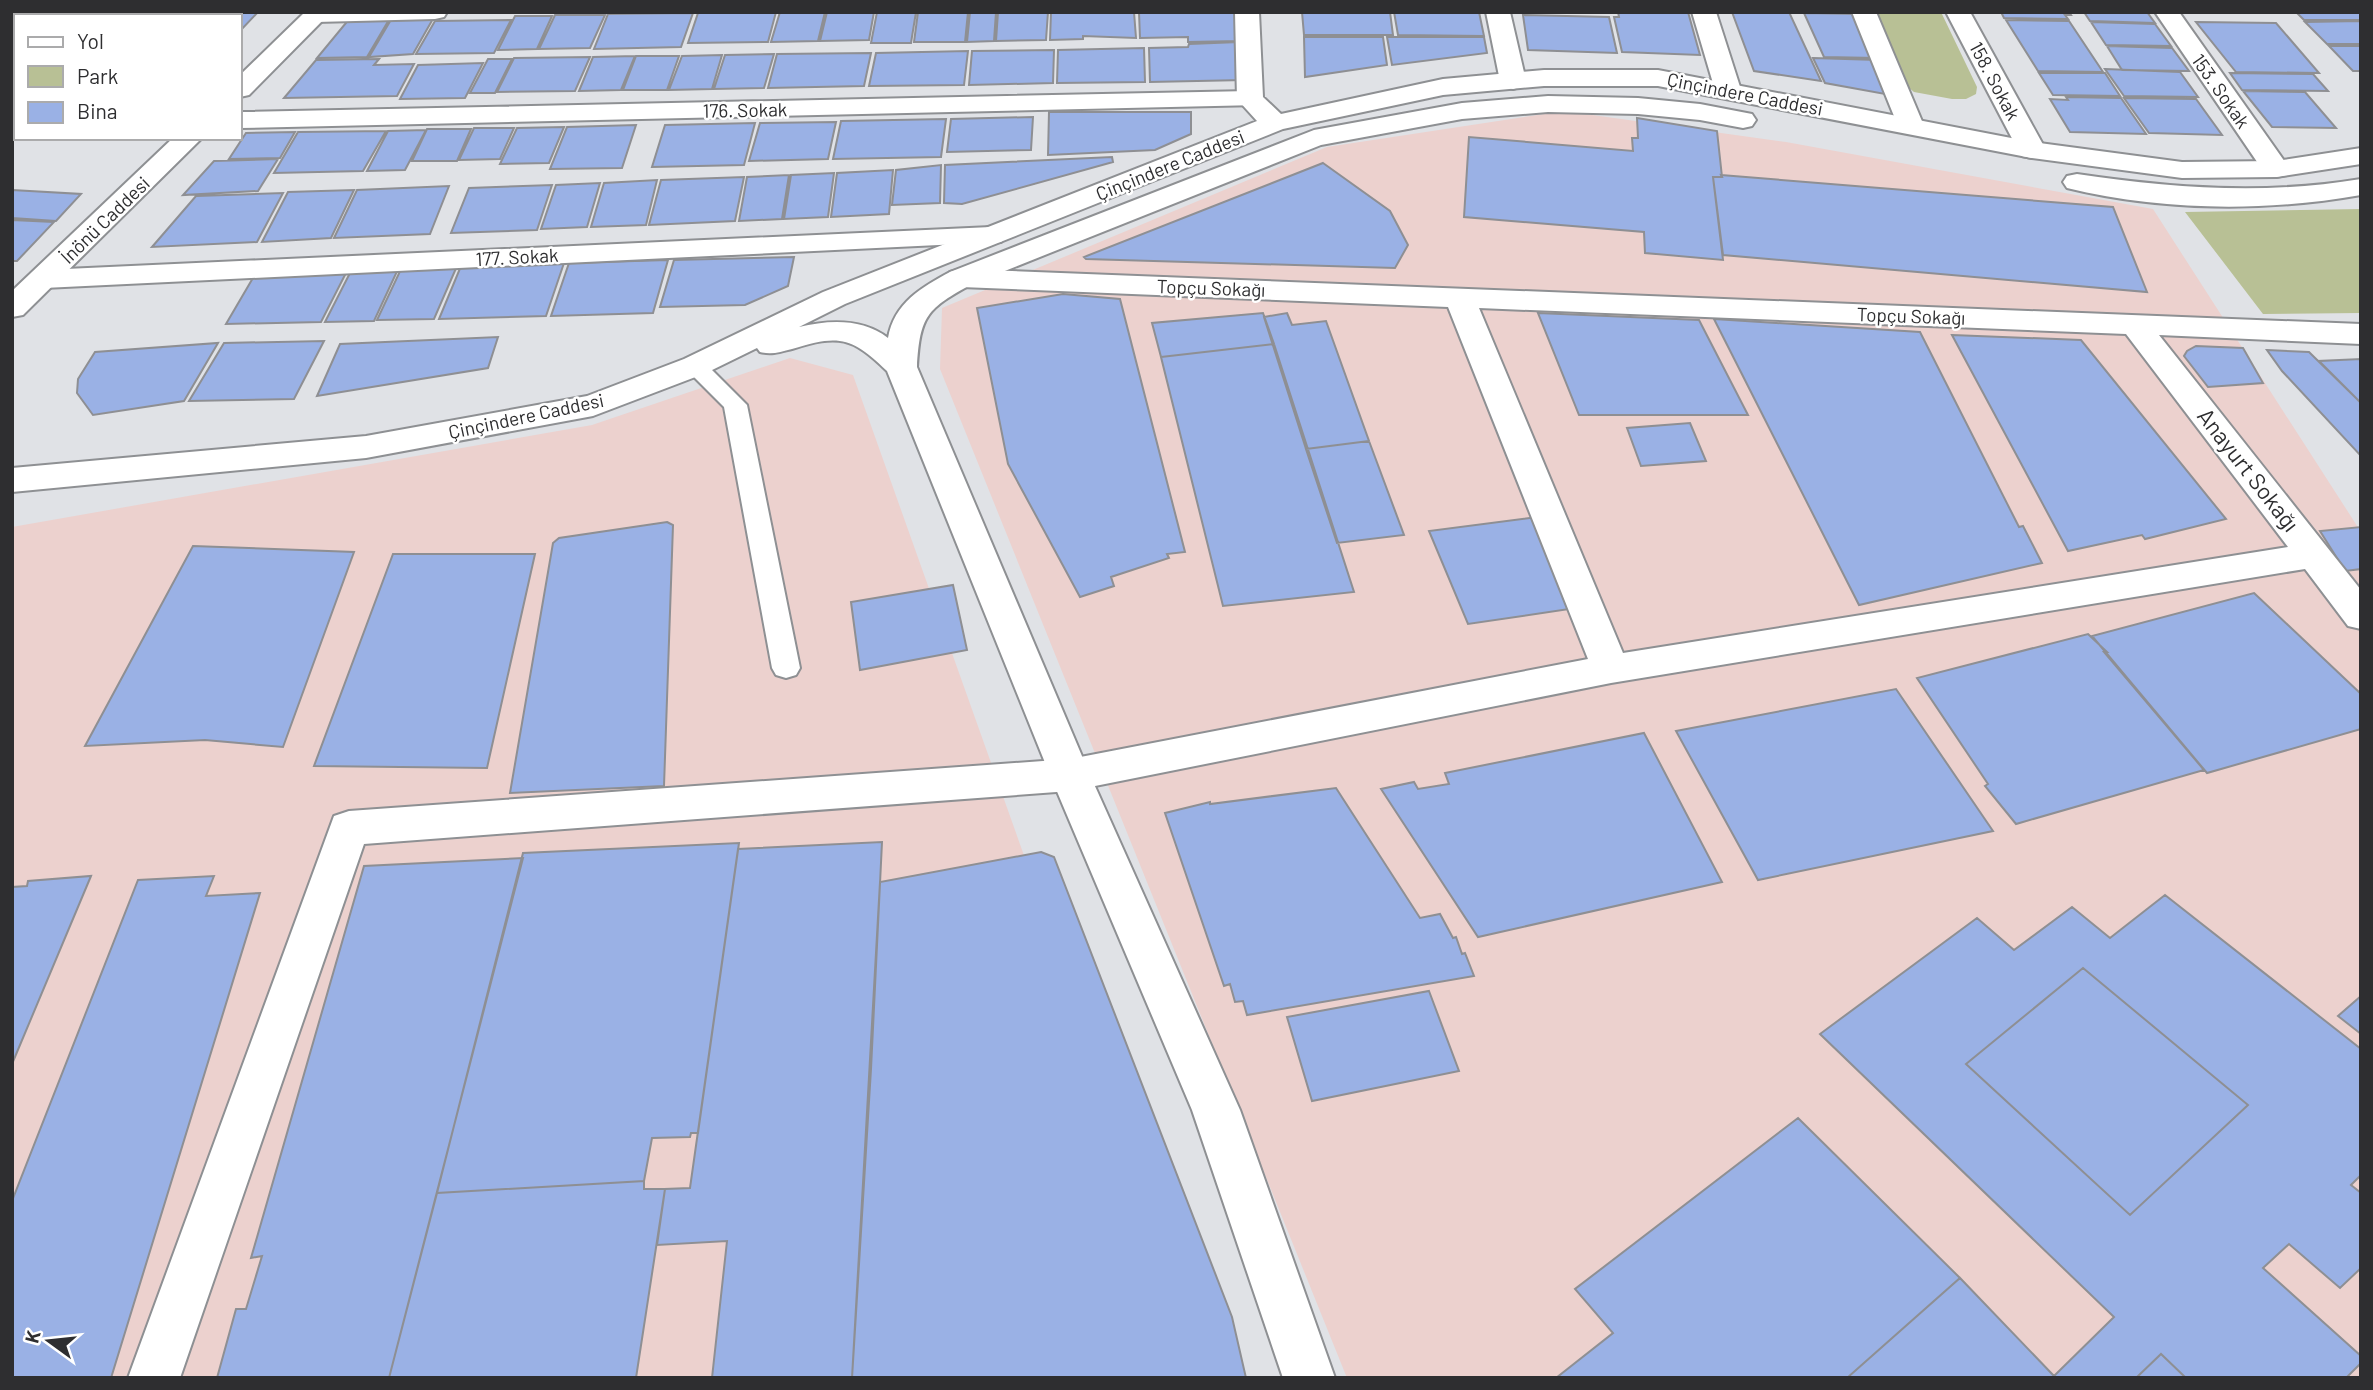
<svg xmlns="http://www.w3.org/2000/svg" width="2373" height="1390" viewBox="0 0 2373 1390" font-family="Barlow,sans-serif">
<rect width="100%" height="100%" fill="#e0e2e6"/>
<path fill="#ecd1ce" d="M1564 111 1786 142 2153 209 2361 532V1378H1347L940 369 942 308 1327 147Z
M790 358 853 375 1210 1378H12V527L592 425Z"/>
<path fill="#b8c095" d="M1870 12H1941L1977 87 1976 94 1966 99H1952L1914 92 1903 83Z
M2361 209V313L2263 314 2185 212Z"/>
<path fill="#9ab1e5" stroke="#8e8f93" stroke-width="2" d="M68 12H163L159 16H64Z
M184 12H258L240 31V16H180Z
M776 12 768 42 688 43 698 13Z
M780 12H825L818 41 771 42Z
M827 12H874L869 40 820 41Z
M877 12H916L911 43H871Z
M918 12H968L965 42H914Z
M970 12H996L994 41 967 42Z
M998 12H1048L1046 40 996 41Z
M1051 12H1134L1136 38 1083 36V39L1050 40Z
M1139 12H1237L1240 41 1188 42V37L1140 38Z
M1302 12H1390L1393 35H1304Z
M1394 12H1479L1484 36 1398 35Z
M1618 12H1688L1700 55 1622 52 1614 17H1619Z
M1732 12H1789L1821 81 1754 71Z
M2001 12H2069L2071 15H2065L2068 19 2004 18Z
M2084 12H2147L2155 23 2090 21Z
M2296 12H2361V20H2304Z
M693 13 681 47 594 49 608 14Z
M1804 13 1856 14 1877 58 1824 57Z
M555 15H605L590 48 539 49Z
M1523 15 1609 17 1617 53 1528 50Z
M515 16H552L537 49 498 50Z
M434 17 413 54 369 57 392 18Z
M350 18H390L367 57 317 58Z
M511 20 494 53 416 54 435 21Z
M2006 20 2069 21 2103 72 2038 71Z
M2361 21V44H2327L2305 22Z
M2091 22 2155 24 2171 46 2106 45Z
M2196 22 2276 23 2319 73 2236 72Z
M1304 37H1383L1387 65 1305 77Z
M1387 37H1484L1487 53 1392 65Z
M1239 42 1244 80 1150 82 1149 48 1188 47 1189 44Z
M2107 46 2172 48 2189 71 2122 70Z
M2329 46H2361V71H2353Z
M1144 48 1145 82 1057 83 1058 50Z
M1054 50 1053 83 969 85 972 51Z
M968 51 964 85 869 86 876 53Z
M871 53 864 86 768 88 777 54Z
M774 54 764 88 714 89 725 55Z
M722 55 712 89 669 90 682 56Z
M635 56 621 90 579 91 593 57Z
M636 56H679L667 90H623Z
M590 57 575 91 497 92 514 58Z
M1813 58 1878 60 1896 96 1825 83Z
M379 59 374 65 414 64 397 96 284 98 316 60Z
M488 59H512L495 93H470Z
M483 63 465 98 400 99 418 65Z
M2105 69 2180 72 2198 97 2124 96Z
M2039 73H2105L2120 96 2053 95Z
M2230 73 2313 74 2328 91 2242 90Z
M12 84H16V116H12Z
M2243 91 2305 92 2336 128 2272 127Z
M2066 97 2121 98 2146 134 2070 132 2050 99 2068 100Z
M2124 98 2196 99 2222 135 2149 133Z
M1049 112H1191V134L1155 150 1048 155Z
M1033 117 1031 150 947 152 951 119Z
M1637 118 1717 131 1722 177H1713L1723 260 1645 253 1644 232 1464 217 1469 137 1633 151 1632 138H1638Z
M946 119 941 157 833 159 841 121Z
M836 122 828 159 749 161 760 123Z
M755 123 744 165 652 167 665 125Z
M636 125 622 168 550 169 567 127Z
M564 127 549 163 500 164 517 128Z
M474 128H514L500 159 459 160Z
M427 129H471L457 161H412Z
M426 130 405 170 367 171 388 131Z
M386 131 363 171 274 173 298 132Z
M295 132 280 158 229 159 246 133Z
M1112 157 1113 162 962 204 944 203 945 165Z
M278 159 258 191 183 195 214 161Z
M1323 163 1390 211 1408 245 1395 268 1086 259 1084 257Z
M941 165 940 203 892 205 896 170Z
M893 170 889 214 831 217 837 173Z
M834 173 828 217 784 219 791 175Z
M789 175 782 219 739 221 747 177Z
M1721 175 2113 207 2147 292 1723 255 1713 177H1722Z
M744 177 735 221 649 225 661 180Z
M657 180 646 225 591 227 604 183Z
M600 183 587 227 541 229 556 185Z
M552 185 537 230 451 233 469 188Z
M449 186 430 234 334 238 357 190Z
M12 190 81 194 56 221 12 218Z
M354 190 331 238 262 242 288 192Z
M283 193 257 242 152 247 196 196Z
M12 220 54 222 17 261H12Z
M794 257 788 286 745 305 660 307 674 260Z
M668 260 653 313 551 316 569 263Z
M564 263 546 316 439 319 461 266Z
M457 266 434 319 377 320 402 267Z
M399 267 374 321 325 322 352 269Z
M348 269 321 322 226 324 257 271Z
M1063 294 1120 299 1185 552 1167 554 1169 558 1111 577 1114 586 1080 597 1008 464 977 308Z
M1263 313 1274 344 1161 357 1152 323Z
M1287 313 1292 325 1326 321 1369 441 1306 449 1264 317Z
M1538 313 1699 320 1748 415H1579Z
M1714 319 1920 332 2019 527 2023 526 2042 563 1859 605Z
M1952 335 2081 340 2226 519 2145 539 2142 535 2068 551Z
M498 337 488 368 317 396 340 344Z
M324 341 294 399 189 401 224 343Z
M218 343 184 401 93 415 77 393 78 379 95 352Z
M1274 344 1354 592 1223 606 1161 357Z
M2196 346 2243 348 2263 383 2208 387 2184 356 2187 351Z
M2267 350 2309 352 2361 403V456L2282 371Z
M2361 359V403L2319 361Z
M1690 423 1706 461 1641 466 1627 428Z
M1369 441 1404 535 1337 543 1306 449Z
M1545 516 1576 608 1468 624 1429 531Z
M667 522 673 525 664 786 510 793 553 543 559 538Z
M2361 527V569L2345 571 2320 531Z
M193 546 354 552 283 747 205 740 85 746Z
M393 554H535L487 768 314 766Z
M953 585 967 650 860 670 851 602Z
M2254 593 2361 694V729L2207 773 2092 636Z
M2088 634 2107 652H2104L2204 770 2016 824 1985 786 1988 784 1917 678Z
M1896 689 1993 831 1758 880 1676 731Z
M1644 733 1722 882 1478 937 1381 789 1414 782 1418 789 1449 784 1445 773Z
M1336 788 1420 918 1440 914 1453 938 1456 937 1462 954 1465 953 1474 976 1247 1015 1243 1001 1235 1002 1230 984 1224 986 1165 813 1210 802V804Z
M882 842 871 1069 852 1378H712L727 1241 657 1245 665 1189 690 1188 738 849Z
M739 843 698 1133H691L690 1137 652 1138 644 1181 437 1193 523 853Z
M1041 852 1054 857 1232 1317 1246 1378H852L880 882Z
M523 858 389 1378H217L236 1309H246L262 1256 251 1258 364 866Z
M91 876 12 1064V887L27 886 28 881Z
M214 876 206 896 260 893 111 1378H12V1201L138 880Z
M2165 895 2361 1049V1175L2351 1185 2361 1193V1268L2340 1288 2289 1244 2263 1268 2361 1356V1363L2346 1378H2186L2161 1354 2136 1378H1847L1960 1278 2054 1376 2114 1317 1820 1034 1977 918 2014 950 2072 907 2110 938Z
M2083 968 2248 1105 2130 1215 1966 1064Z
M1429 991 1459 1071 1312 1101 1287 1017Z
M2361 996V1034L2338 1016Z
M1798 1118 1960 1278 1847 1378H1556L1613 1333 1575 1289Z
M644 1181V1189H665L636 1378H389L437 1193Z
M2161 1354 2186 1378H2136Z"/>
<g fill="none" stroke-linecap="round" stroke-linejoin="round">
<defs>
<path id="lane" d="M695 359 703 361 747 405 800 668 796 675 786 678 776 675 772 668 724 407 683 366 687 361Z"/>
<path id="street" d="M33 12H59L57 16H31Z
M306 12H447L444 17 435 19 316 22 307 20 304 15Z
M1486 12H1510L1526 81 1522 86 1513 89 1504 86 1500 81Z
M1692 12H1716L1741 90 1737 96 1728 98 1719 96 1715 90Z
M1852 12H1876L1924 126 1920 132 1911 134 1902 132 1898 126Z
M1946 12H1970L2046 150 2042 156 2032 158 2022 156 2018 150Z
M2155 12H2179L2290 169 2286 175 2276 177 2266 175Z
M12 33H16V50H12Z
M1250 91 1259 93 1263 99 1259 105 240 128V112Z
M991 227 1001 230 1006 236 1001 242 44 288 33 285 29 279 33 273 44 270Z
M961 269 2361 324V344L2159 335 2361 590V629L2348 626 2305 569 1611 683 1070 791 364 844 180 1378H128L334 816 349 811 1070 759 1588 659 1448 307 961 287 950 284 946 278 950 272ZM1479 308 2126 334 2288 547 1623 653Z"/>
<path id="secondary" d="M305 12H331L249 95 240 97V75Z
M1235 12H1259L1263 97 1281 114 1443 79 1544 70H1658L2032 142 2182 162 2276 161 2361 148V164L2276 177 2182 178 2032 158 1658 86H1544L1443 95 1283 129 845 304 799 327C829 320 862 318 888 338 894 303 922 287 950 272L1314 130 1462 103 1548 96 1638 98 1700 104 1752 114 1756 120 1752 126 1743 128 1700 120 1638 114 1548 112 1462 119 1321 145 972 284C927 309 920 315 917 367L1090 775 1240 1110 1335 1378H1283L1192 1110 1050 775 887 371C852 337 839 334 792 349 780 352 772 355 760 352L757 348 706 373 593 416 366 458 12 492V468L366 436 587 396 684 359 823 292 1257 121 1237 99Z
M173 138H202L23 315 12 317V291Z
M2077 174C2172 188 2265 195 2361 179V195C2266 212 2161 211 2067 188L2063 182 2067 176Z"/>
</defs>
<use href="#lane" stroke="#8e9093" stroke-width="4"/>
<use href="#street" stroke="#8e9093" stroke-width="4"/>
<use href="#secondary" stroke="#8e9093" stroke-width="4"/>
<use href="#lane" fill="#fff" fill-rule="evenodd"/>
<use href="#street" fill="#fff" fill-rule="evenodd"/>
<use href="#secondary" fill="#fff" fill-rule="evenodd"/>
</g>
<g text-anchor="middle" stroke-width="5" stroke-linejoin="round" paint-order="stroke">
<g font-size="19" fill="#2e2e30" stroke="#fff">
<text transform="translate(1995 81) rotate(62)" y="7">158. Sokak</text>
<text transform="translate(2221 91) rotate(55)" y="7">153. Sokak</text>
<text transform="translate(1745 94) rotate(11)" y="7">Çinçindere Caddesi</text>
<text transform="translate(745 110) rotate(-1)" y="7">176. Sokak</text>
<text transform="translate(1170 165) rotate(-22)" y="7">Çinçindere Caddesi</text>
<text transform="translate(105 220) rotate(-44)" y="7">İnönü Caddesi</text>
<text transform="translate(517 257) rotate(-3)" y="7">177. Sokak</text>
<text transform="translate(1211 288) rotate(2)" y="7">Topçu Sokağı</text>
<text transform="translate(1911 316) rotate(2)" y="7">Topçu Sokağı</text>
<text transform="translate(526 416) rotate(-12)" y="7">Çinçindere Caddesi</text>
</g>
<g font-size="23" fill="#2e2e30" stroke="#fff">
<text transform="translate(2248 470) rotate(52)" y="8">Anayurt Sokağı</text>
</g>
</g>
<rect width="2373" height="1390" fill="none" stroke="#2e2e30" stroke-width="28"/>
<rect x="14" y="14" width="228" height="126" fill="#ffffff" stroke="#ababac" stroke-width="2"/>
<rect x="28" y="37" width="35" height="10" fill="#ffffff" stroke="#ababac" stroke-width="2"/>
<text x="77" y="49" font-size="21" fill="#2e2e30">Yol</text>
<rect x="28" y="66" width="35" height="21" fill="#b8c095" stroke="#ababac" stroke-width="2"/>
<text x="77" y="84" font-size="21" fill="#2e2e30">Park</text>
<rect x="28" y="102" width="35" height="21" fill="#9ab1e5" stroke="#ababac" stroke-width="2"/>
<text x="77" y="119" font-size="21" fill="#2e2e30">Bina</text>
<g transform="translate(49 1341) rotate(285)" stroke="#ffffff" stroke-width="5" paint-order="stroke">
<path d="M0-5L12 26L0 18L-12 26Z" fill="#2e2e30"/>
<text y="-10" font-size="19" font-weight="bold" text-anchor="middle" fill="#2e2e30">K</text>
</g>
</svg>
